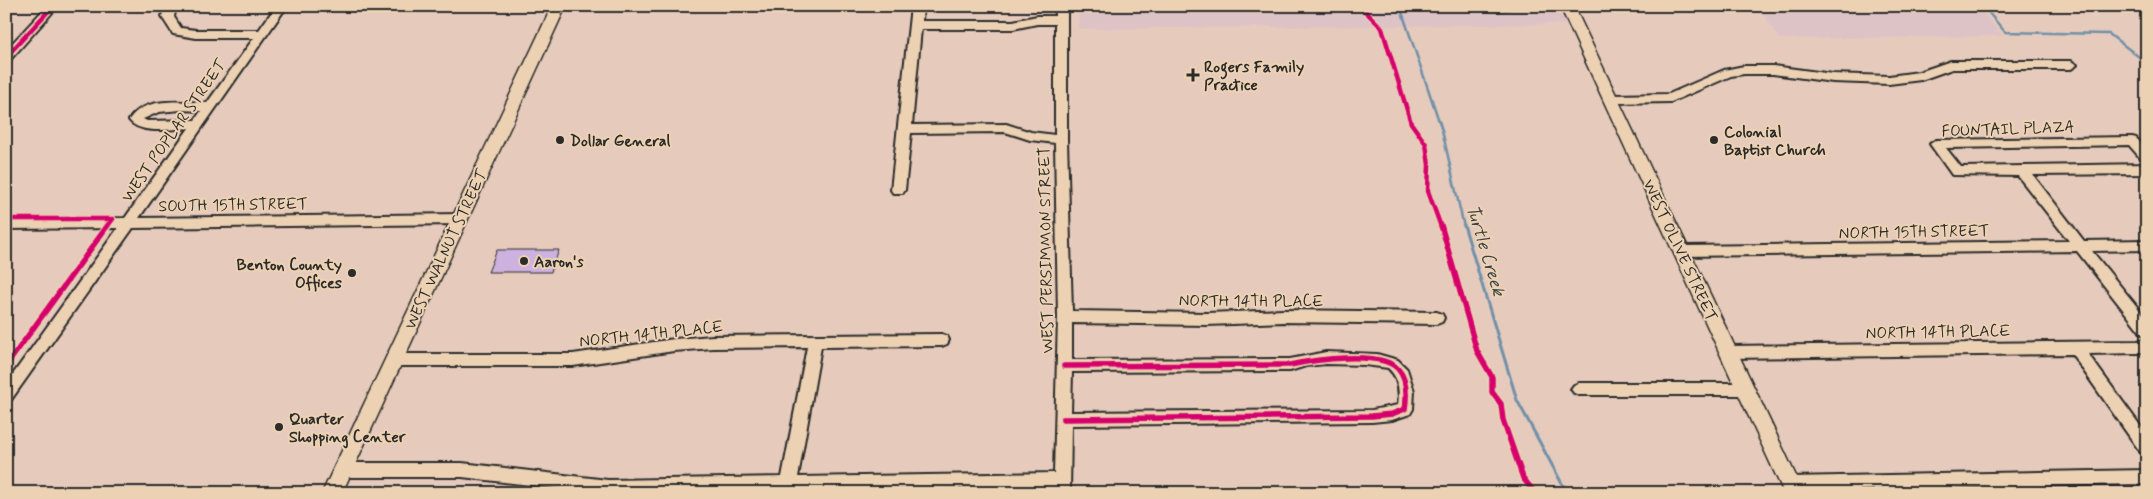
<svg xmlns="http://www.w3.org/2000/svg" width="2153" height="499" viewBox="0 0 2153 499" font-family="Mynerve,sans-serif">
<rect width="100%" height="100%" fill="#e6cbbc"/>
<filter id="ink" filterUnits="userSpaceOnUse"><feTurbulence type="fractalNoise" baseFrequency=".02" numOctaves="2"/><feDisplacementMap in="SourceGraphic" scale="10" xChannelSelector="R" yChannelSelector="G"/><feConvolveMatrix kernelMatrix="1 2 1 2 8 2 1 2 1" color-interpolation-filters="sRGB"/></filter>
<g filter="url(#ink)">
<path fill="#dec3c6" d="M1078 6H1567L1576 24 1078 29Z
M1758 6H1978L2003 36 1779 39Z"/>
<path fill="#c1eba7" stroke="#768b69" d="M1461 6H1518C1499 16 1480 12 1461 6Z"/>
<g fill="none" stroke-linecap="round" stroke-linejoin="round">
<path stroke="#7090a8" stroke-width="2.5" d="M1400 6 1442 130 1464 227
M1983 6 2005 32 2109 34 2147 63"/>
<path stroke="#7090a8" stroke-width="3" d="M1464 225 1517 400 1567 493"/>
</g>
<path fill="#cdb1df" stroke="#2b2b2b" d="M497 250H559L551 272H488Z"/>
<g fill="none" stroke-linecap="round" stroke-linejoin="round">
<defs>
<path id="minor" d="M47 6H58L10 60 6 61V50Z
M164 6H176L174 17 181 28 196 30H259L276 6H287L139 218 460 214 465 216 467 219 465 222 460 224 133 228 11 400 6 402V384L118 228 6 229V219L125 218 189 128C172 129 140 135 129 120 144 96 183 102 207 103L254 38H196L173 34 162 17ZM181 110 201 111 195 120 147 121 143 119 159 112Z
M911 6H923L922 21H1013L1037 16H1055V6H1067V140L1072 311 1207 313 1283 310 1437 312 1442 314 1444 318 1442 322 1437 324 1283 322 1207 325 1072 323V360L1290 359 1326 352 1377 354 1398 360 1407 369 1414 391 1413 409 1410 414 1392 420 1372 422 1071 425 1070 493H1054V487L597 493 462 477H343L337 475 335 470 337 465 343 463H462L608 480 782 477 807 347 713 348 674 351 573 366H393L388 364 386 360 388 356 393 354H573L674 339 713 336 942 334 947 336 949 340 947 344 942 346 821 347 798 477 1054 473 1058 317 1055 143 1030 140 1005 132 911 133 905 190 903 193H893L891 190ZM1037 24H1055V135L1031 132 1006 124 912 125 921 29H1013ZM1326 364 1365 365 1388 368C1399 378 1400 391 1398 405L1372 410 1071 412 1072 372 1290 371 1306 366Z
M1951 61H2071L2077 65 2071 69H1952L1921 80 1889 84 1833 82 1773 74H1744L1731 76 1671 102 1612 103 1606 99 1612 95 1669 94 1724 70 1744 66H1773L1833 74 1889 76 1919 72Z
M2132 137 2136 138 2147 149V161L2142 160 2129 145 1946 148 1961 167 2147 164V174L2033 175 2084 241 2147 240V250L2092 251 2147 319V336L2142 334 2077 251 1681 256 1676 255 1674 251 1676 247 1681 246 2069 241 2018 176 1952 175 1930 144 1936 140Z
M2147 338V350L2139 353 2088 354 2147 435V455L2141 453 2072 354 1728 358 1723 356 1721 352 1723 348 1728 346 2138 341Z
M1579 383H1746L1751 385 1754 389 1751 393 1746 395H1579L1574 393 1571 389 1574 385Z
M2147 470V484L1790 491 1784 489 1782 484 1784 479 1790 477Z"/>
<path id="major" d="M552 6H566L342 493H322Z
M1560 6H1574L1804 493H1784Z"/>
</defs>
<use href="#minor" stroke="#2b2b2b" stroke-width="4"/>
<use href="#major" stroke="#2b2b2b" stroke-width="3"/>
<use href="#minor" fill="#ecd1b3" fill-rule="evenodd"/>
<use href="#major" fill="#ecd1b3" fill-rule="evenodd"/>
<defs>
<path id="cycleway-far1" d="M1360 6 1382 28 1411 123 1426 144 1429 165 1428 191 1441 227
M6 57 53 6
M6 219H113L107 227"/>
<path id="cycleway" d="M1441 225 1477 351 1492 377V392L1501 404 1503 420 1523 478 1535 493
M6 366 108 225
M1063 419 1372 416 1392 414 1405 409C1407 396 1408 380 1398 369 1381 350 1313 360 1290 365L1064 366"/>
</defs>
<use href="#cycleway-far1" stroke="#ecd1b3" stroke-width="7"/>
<use href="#cycleway" stroke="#ecd1b3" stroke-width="9"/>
<use href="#cycleway-far1" stroke="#d6006c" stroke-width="4.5"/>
<use href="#cycleway" stroke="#d6006c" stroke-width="5.5"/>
</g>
</g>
<g fill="#2b2b2b" stroke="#ecd1b3" stroke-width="2">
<path d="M1190.5 67.5h5v5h5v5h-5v5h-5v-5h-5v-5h5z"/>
<circle cx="560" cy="140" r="5"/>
<circle cx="1714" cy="140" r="5"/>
<circle cx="524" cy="261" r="5"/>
<circle cx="352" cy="273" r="5"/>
<circle cx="279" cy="427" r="5"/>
</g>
<g text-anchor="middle" stroke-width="4" stroke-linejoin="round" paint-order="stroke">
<g font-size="16" font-weight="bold" fill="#2b2b2b" stroke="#ecd1b3" text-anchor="start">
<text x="1204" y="72">Rogers Family<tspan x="1204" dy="18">Practice</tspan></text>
<text x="1724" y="137">Colonial<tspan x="1724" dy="18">Baptist Church</tspan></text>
<text x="570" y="146">Dollar General</text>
<text x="534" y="267">Aaron's</text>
<text x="342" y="270" text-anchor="end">Benton County<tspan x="342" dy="18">Offices</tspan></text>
<text x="289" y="424">Quarter<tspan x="289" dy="18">Shopping Center</tspan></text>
</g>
<g font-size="16" fill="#2b2b2b" stroke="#ecd1b3">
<text transform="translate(2008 128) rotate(-2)" y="6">FOUNTAIL PLAZA</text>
<text transform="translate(173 130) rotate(-55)" y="6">WEST POPLAR STREET</text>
<text transform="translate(233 204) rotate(-1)" y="6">SOUTH 15TH STREET</text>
<text transform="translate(1914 231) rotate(-1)" y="6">NORTH 15TH STREET</text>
<text transform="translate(445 249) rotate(-65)" y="6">WEST WALNUT STREET</text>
<text transform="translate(1045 250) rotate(-91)" y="6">WEST PERSIMMON STREET</text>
<text transform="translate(1681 250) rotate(65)" y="6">WEST OLIVE STREET</text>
<text x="1251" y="306">NORTH 14TH PLACE</text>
<text transform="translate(1938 331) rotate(-1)" y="6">NORTH 14TH PLACE</text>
<text transform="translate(651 333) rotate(-6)" y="6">NORTH 14TH PLACE</text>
</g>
<g font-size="18" font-style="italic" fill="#3c444a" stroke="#ecd1b3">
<text transform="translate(1486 250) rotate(73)" y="6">Turtle Creek</text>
</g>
</g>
<rect width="2153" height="499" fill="none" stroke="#ecd1b3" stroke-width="25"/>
<rect x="12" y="12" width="2128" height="474" fill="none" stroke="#2b2b2b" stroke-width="2" filter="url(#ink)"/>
</svg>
